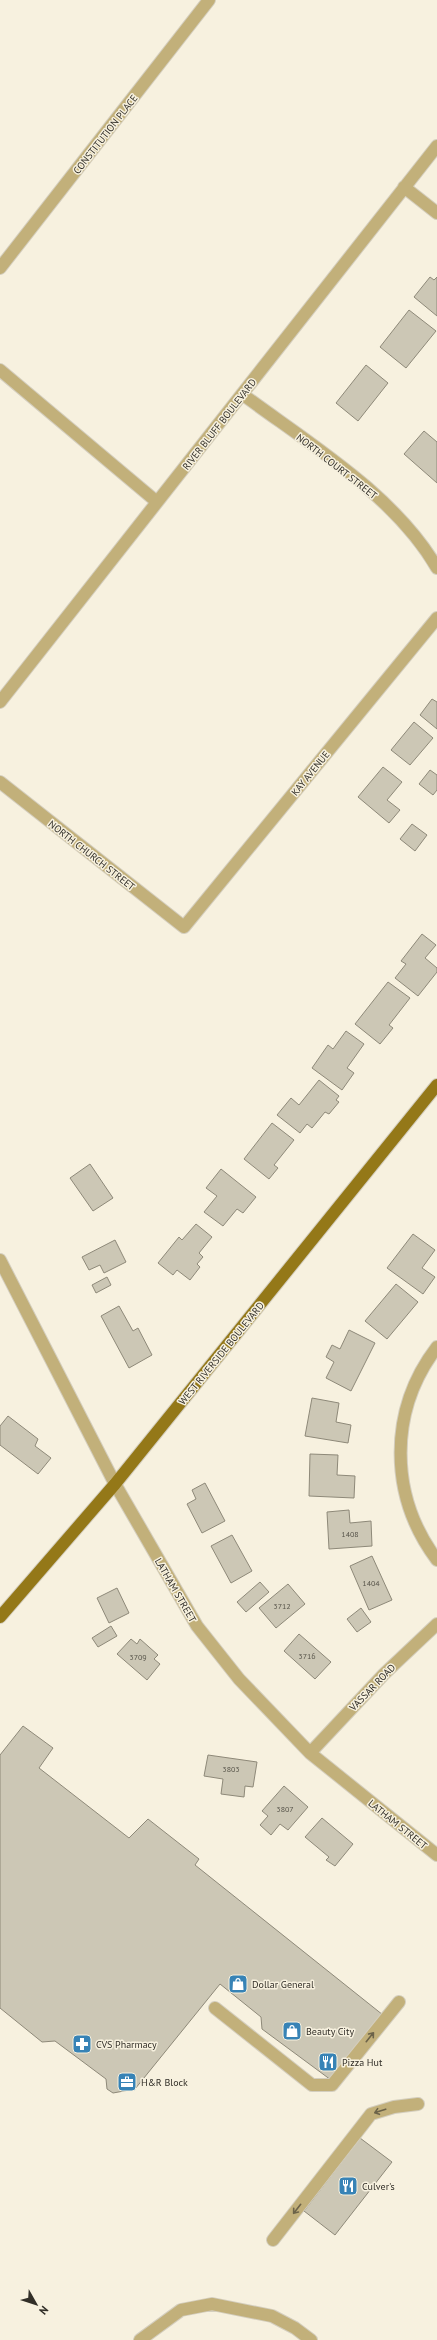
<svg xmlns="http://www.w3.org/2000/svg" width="437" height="2340" viewBox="0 0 437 2340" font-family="'PT Sans',sans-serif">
<rect width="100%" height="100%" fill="#f7f1df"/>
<path fill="#ccc7b5" stroke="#8e8979" d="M430 277 434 280 437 277V316L414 297Z
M409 310 436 331 406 368 380 347Z
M366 365 388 383 358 421 336 403Z
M424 431 437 442V483L404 454Z
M432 699 437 702V729L420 715Z
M414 722 433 738 410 765 391 750Z
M383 767 402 782 387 800 400 810 389 823 358 797Z
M430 770 437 775V790L433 795 419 784Z
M412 824 427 835 415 851 400 839Z
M422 934 436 945 425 958 437 968V972L418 996 395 978 406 964 401 961Z
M388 982 410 998 389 1025 393 1028 380 1044 355 1024Z
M346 1031 364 1044 347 1068 354 1073 342 1090 312 1068 328 1045 333 1049Z
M319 1080 339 1096 336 1100 339 1102 329 1114 325 1112 312 1128 307 1124 300 1133 277 1115 291 1098 299 1105Z
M272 1123 294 1140 274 1165 278 1168 269 1179 244 1159Z
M90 1164 113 1198 93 1211 70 1178Z
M221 1169 256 1197 243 1213 237 1209 223 1226 204 1212 217 1196 206 1188Z
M196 1224 212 1237 199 1253 203 1257 197 1264 200 1267 190 1280 177 1270 173 1275 158 1263 179 1237 182 1240Z
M413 1234 435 1250 422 1268 435 1277 423 1294 387 1268Z
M115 1240 126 1262 104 1273 100 1265 89 1270 82 1257Z
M107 1277 111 1285 96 1293 92 1285Z
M396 1284 418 1302 387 1339 365 1321Z
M119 1306 133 1331 138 1328 152 1355 129 1368 101 1316Z
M349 1330 375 1343 351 1391 326 1378 334 1362 326 1357 332 1345 340 1349Z
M312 1398 339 1403 336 1422 351 1425 348 1443 305 1436Z
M8 1416 38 1439 35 1446 51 1458 38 1474 0 1445V1426Z
M310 1454 338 1455 337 1475 355 1476 354 1498 309 1496Z
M205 1483 225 1521 202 1533 187 1504 196 1499 192 1490Z
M349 1510 350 1523 371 1521 372 1546 329 1549 327 1512Z
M232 1535 252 1571 231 1583 211 1546Z
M372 1556 392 1600 369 1610 350 1566Z
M260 1582 269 1592 246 1612 237 1602Z
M288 1584 305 1604 276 1628 259 1608Z
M117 1588 129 1613 109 1623 97 1598Z
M361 1608 371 1622 357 1632 347 1619Z
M111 1626 117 1636 98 1647 92 1638Z
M299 1634 331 1662 315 1679 284 1651Z
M131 1639 137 1644 140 1639 158 1655 154 1659 160 1664 147 1680 117 1654Z
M23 1726 53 1748 39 1768 129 1838 148 1819 199 1859 195 1865 383 2015 331 2080 262 2029 261 2017 220 1984 135 2089 113 2093 107 2089 106 2079 55 2041 42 2042 0 2008V1755Z
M208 1755 257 1762 253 1787 245 1786 244 1797 221 1794 223 1779 204 1776Z
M284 1786 308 1807 288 1830 280 1824 271 1835 260 1825 268 1816 262 1811Z
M322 1818 353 1844 335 1866 326 1860 329 1857 305 1837Z
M360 2138 392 2162 335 2235 304 2211Z"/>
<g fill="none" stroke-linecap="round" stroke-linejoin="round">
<defs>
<path id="minor" d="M404 187 437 213
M0 268 209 0
M0 370 157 502
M242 394C308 443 395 495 437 568
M0 702 437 146
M0 782 184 927 437 618
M0 1260 115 1484 197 1626 239 1679 310 1753 437 1855
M437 1347C388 1411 389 1496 437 1560
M310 1753 384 1674 437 1624
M215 2008 312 2085H332L399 2002
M273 2240 371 2114 394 2107 418 2104
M140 2340 181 2310 212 2304 272 2316 295 2328 311 2340"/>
<path id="major" d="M0 1617 115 1484 437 1085"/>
</defs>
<use href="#minor" stroke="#d4cebe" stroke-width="14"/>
<use href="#major" stroke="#d4cebe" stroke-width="14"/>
<use href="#minor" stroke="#c2b07a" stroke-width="12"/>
<use href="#major" stroke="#947818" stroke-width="12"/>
</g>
<defs><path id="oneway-shaft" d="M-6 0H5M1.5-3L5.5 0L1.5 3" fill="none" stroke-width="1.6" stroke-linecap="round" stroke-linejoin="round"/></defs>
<g stroke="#6c6349">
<use href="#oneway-shaft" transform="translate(370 2037) rotate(-51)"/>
<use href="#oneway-shaft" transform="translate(380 2111) rotate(162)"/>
<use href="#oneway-shaft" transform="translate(297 2209) rotate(128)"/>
</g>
<defs>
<symbol id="shop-square" viewBox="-11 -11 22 22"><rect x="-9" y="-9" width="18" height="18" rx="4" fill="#3783b6" stroke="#f7f1df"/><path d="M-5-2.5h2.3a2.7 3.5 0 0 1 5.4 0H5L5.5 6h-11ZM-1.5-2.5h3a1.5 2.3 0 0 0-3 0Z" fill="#fff"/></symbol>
<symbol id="pharmacy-square" viewBox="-11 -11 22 22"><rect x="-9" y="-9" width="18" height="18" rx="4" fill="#3783b6" stroke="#f7f1df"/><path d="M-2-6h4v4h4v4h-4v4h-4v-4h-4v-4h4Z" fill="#fff"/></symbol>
<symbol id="restaurant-square" viewBox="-11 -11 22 22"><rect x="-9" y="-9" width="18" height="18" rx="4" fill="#3783b6" stroke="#f7f1df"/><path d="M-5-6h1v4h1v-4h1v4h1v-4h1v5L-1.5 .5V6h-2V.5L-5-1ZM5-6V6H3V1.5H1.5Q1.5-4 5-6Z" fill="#fff"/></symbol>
<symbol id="office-square" viewBox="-11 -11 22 22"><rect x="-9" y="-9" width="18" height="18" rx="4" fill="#3783b6" stroke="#f7f1df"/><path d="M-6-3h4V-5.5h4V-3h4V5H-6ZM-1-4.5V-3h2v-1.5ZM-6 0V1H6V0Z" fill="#fff"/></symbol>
</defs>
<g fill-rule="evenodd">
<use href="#shop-square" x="227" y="1973" width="22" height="22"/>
<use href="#shop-square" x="281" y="2020" width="22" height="22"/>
<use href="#pharmacy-square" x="71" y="2033" width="22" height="22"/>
<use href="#restaurant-square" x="317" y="2051" width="22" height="22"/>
<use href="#office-square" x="116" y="2071" width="22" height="22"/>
<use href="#restaurant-square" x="337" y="2175" width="22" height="22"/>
</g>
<g text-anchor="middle" stroke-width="3" stroke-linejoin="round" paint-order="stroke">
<g font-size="8" fill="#58554b">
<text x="350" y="1537">1408</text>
<text x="371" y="1586">1404</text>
<text x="282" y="1609">3712</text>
<text x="307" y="1659">3716</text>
<text x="138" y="1660">3709</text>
<text x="231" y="1772">3803</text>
<text x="285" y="1812">3807</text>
</g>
<g font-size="10" fill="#322f28" stroke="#f7f1df">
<text transform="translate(105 134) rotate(-52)" y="4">CONSTITUTION PLACE</text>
<text transform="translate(219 424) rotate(-52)" y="4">RIVER BLUFF BOULEVARD</text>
<text transform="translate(337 466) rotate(38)" y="4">NORTH COURT STREET</text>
<text transform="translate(310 773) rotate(-51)" y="4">KAY AVENUE</text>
<text transform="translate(92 855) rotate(38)" y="4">NORTH CHURCH STREET</text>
<text transform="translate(221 1353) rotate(-51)" y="4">WEST RIVERSIDE BOULEVARD</text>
<text transform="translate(176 1590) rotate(60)" y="4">LATHAM STREET</text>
<text transform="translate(372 1687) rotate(-46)" y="4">VASSAR ROAD</text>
<text transform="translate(398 1824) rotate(39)" y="4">LATHAM STREET</text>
</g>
<g font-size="10" fill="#322f28" stroke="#f7f1df" text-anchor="start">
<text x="252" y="1988">Dollar General</text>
<text x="306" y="2035">Beauty City</text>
<text x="96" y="2048">CVS Pharmacy</text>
<text x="342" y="2066">Pizza Hut</text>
<text x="141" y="2086">H&amp;R Block</text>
<text x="362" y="2190">Culver's</text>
</g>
</g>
<g transform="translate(36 2304) rotate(129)" stroke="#f7f1df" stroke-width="3" paint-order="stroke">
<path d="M0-3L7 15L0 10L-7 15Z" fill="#322f28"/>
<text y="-6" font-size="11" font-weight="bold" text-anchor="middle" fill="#322f28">N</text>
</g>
</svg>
